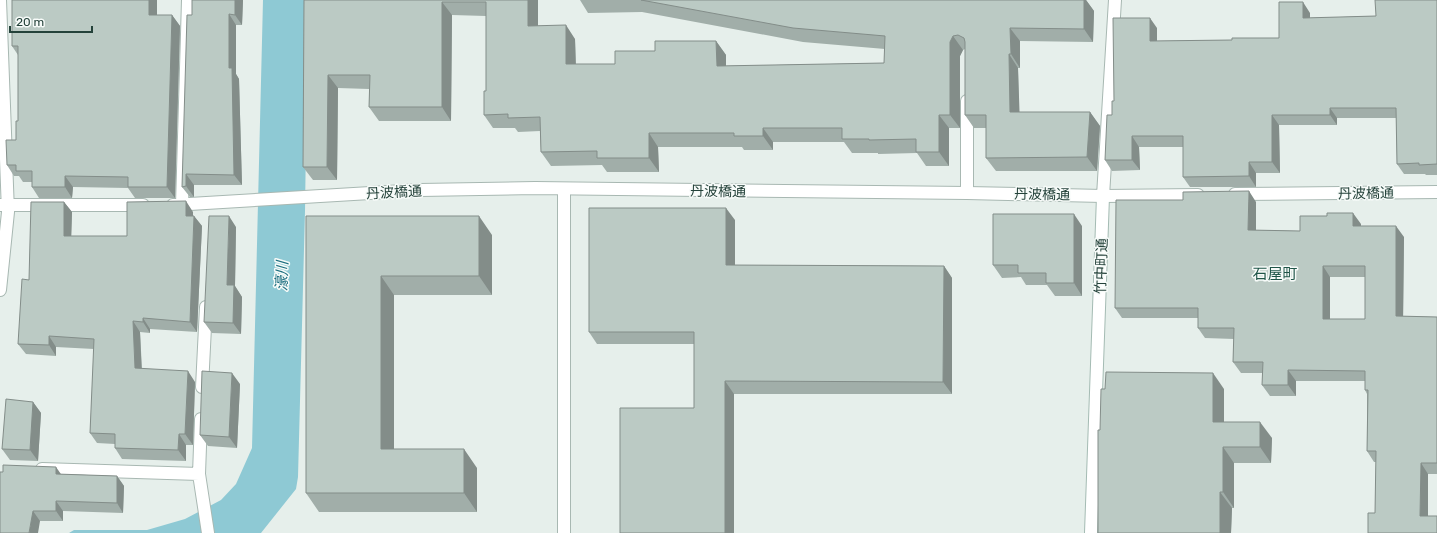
<svg xmlns="http://www.w3.org/2000/svg" width="1437" height="533" viewBox="0 0 1437 533" font-family="Rubik,'Noto Sans JP',sans-serif">
<rect width="100%" height="100%" fill="#e6efeb"/>
<path fill="#8ec9d4" d="M263 0H308L305 211 298 477 296 489 261 533H69L74 530H147L185 519 221 500 236 484 252 448Z"/>
<g fill="none" stroke-linecap="round" stroke-linejoin="round">
<defs>
<path id="lane" d="M564 189V533
M967 193V101"/>
<path id="street" d="M1235 194 1437 192
M1103 196 1115 0
M0 205H143
M173 205 420 190 535 188 967 193 1103 196 1198 195
M182 205 188 0
M0 290 8 212 0 0
M202 387 206 307
M201 419 199 474 208 533
M42 469 199 474"/>
<path id="secondary" d="M1091 533 1103 196"/>
</defs>
<use href="#lane" stroke="#a8b8b2" stroke-width="14"/>
<use href="#street" stroke="#a8b8b2" stroke-width="14"/>
<use href="#secondary" stroke="#a4bbb3" stroke-width="14"/>
<use href="#lane" stroke="#fff" stroke-width="12"/>
<use href="#street" stroke="#fff" stroke-width="12"/>
<use href="#secondary" stroke="#fff" stroke-width="12"/>
</g>
<path fill="#a1aea9" fill-rule="evenodd" d="M157 0V15H172L180 26 175 198H135L128 188 73 187 72 198H39L32 187V182H23L19 176H14L7 165 16 140 18 121V55L12 46Z
M192 0H243L242 25H236V74L239 79 242 185H194V197H190L182 187 192 15Z
M304 0H538V26L575 39 576 64H615L655 51 716 41 726 55V66L884 63 885 49 803 42 642 12 588 13 580 0H1086L1094 11 1093 42 1020 41V68H1018L1019 112H1090L1100 126 1097 171H996L986 158V128H974L965 115V49L963 50 960 56V128H949V166H926L917 153 878 154V153H852L844 142H773V150H744L742 147H658L659 172H607L602 165 551 166 541 152 540 131 518 132 515 128H493L484 115 486 91V16L452 15 451 121H379L369 107V89L338 88 337 180H313L303 167Z
M1437 0V175H1426L1425 174H1404L1397 164 1396 118H1337V125H1279L1280 173H1256V187H1190L1183 177V147H1139L1140 170 1112 171 1105 160 1112 115 1114 101 1157 28V41L1232 40 1279 38 1310 13V18L1376 16Z
M1183 200 1256 202V230L1300 231 1361 224V226L1404 237 1403 316 1437 317V474H1428V516L1437 533 1375 513 1376 462H1374L1367 451V394L1365 390V381H1296V396H1270L1262 385 1263 373H1241L1233 362 1234 339 1205 338 1198 328V318H1122L1115 308ZM1330 277H1365V319H1330Z
M64 202 72 212 71 236H127L193 212V216H194L202 226 197 332 150 329V333L140 332 142 369 195 382 193 445H186V461L122 459 115 448V444L97 443 90 433 94 349 56 347V356L26 354 18 344 29 280Z
M306 216 492 235V295H394V449L477 468V512H319L306 493Z
M735 220V265L944 266 952 278V394H734V533H620L694 408V344H597L589 332Z
M1082 226V296H1055L1047 285H1026L1021 277 1002 278 993 265Z
M236 227 235 286 242 297 241 334 212 333 204 322Z
M240 384 237 448 208 446 200 435Z
M1224 389V422L1272 438 1271 463H1234V508H1232L1231 533H1098L1100 430Z
M33 402 41 413 38 461 10 460 2 449Z
M61 474 117 476 124 486 123 513 63 511V521H40L0 533Z"/>
<path fill="#838d89" d="M149 0H157V25L149 15Z
M235 0H243L242 25 235 15Z
M528 0H538V39L528 26Z
M1084 0H1086L1094 11 1093 42 1084 29Z
M442 2 452 15 451 121 442 107Z
M1303 2 1310 13V28L1303 18Z
M229 14 236 25V74L239 79 242 185 234 175 229 68Z
M172 15 180 26 175 198 167 187Z
M1150 18 1157 28V51L1150 41Z
M566 25 575 39 576 77 566 64Z
M1010 28 1020 41V68L1011 54Z
M953 36 963 50 960 56V128L950 115V42Z
M716 41 726 55V80L717 66Z
M1009 54 1018 68 1020 126 1010 112Z
M328 75 338 88 337 180 327 167Z
M1330 108 1337 118V125L1330 115Z
M1090 112 1100 126 1097 171 1087 157Z
M939 115 949 128V166L939 152Z
M1272 115 1279 125 1280 173 1272 162Z
M763 128 773 142V150L763 136Z
M649 133 658 147 659 172 649 158Z
M1132 136 1139 147 1140 170 1132 160Z
M1249 162 1256 173V187L1249 176Z
M186 174 194 185V197L186 186Z
M65 176 73 187 72 198 65 187Z
M1249 191 1256 202V240L1248 230Z
M186 201 193 212V226L186 216Z
M64 202 72 212 71 246 64 236Z
M726 208 735 220V277L726 265Z
M1353 213 1361 224V236L1353 226Z
M1074 214 1082 226V296L1074 283Z
M194 216 202 226 197 332 190 322Z
M229 216 236 227 235 286 242 297 241 334 233 323 227 285Z
M479 216 492 235V295L479 276Z
M1396 226 1404 237 1403 326 1396 316Z
M944 266 952 278V394L943 382Z
M1323 266 1330 277V329L1323 319Z
M381 276 394 295V468L381 449Z
M143 318 150 329V333L143 322Z
M133 321 140 332 142 379 135 368Z
M49 336 56 347V356L49 345Z
M1288 370 1296 381V396L1288 385Z
M188 371 195 382 193 445 185 434Z
M232 373 240 384 237 448 229 437Z
M1213 373 1224 389V438L1213 422Z
M725 381 734 394V533H725Z
M33 402 41 413 38 461 30 450Z
M1260 422 1272 438 1271 463 1260 447Z
M179 434 186 445V461L178 450Z
M1223 447 1234 463V508L1223 492Z
M464 449 477 468V512L464 493Z
M1421 463 1428 474V527L1420 516Z
M56 467 63 477 56 474Z
M117 476 124 486 123 513 117 503Z
M1220 492 1232 508 1231 533H1220Z
M56 501 63 511V521L56 511Z
M33 511 40 521 38 533H29Z"/>
<path fill="#bbcac4" stroke="#838d89" fill-rule="evenodd" d="M12 0H149V15H172L167 187H128V177L65 176V187H32V171H16V165H7L6 140H16V121H18V46H12Z
M192 0H235V15L229 14V68H232L234 175 186 174V186L182 187 187 15H192Z
M304 0H528V26L566 25V64H615V51H655V41H716L717 66 884 63 885 36 793 28 641 0H1084V29L1010 28 1011 54H1009L1010 112H1090L1087 157 986 158V115H965V42L964 38 958 35 953 36 950 42V115H939V152H916V139L869 140V139H842V128H763V136H734V133H649V158H597V151L541 152 540 117 508 118V114L484 115V91H486V2H442V107H369L370 75H328L327 167H303Z
M1375 0H1437V164L1419 165V163L1397 164 1396 108H1330V115H1272V162H1249V176L1183 177V136H1132V160H1105L1107 115H1112V101H1114L1113 18H1150V41L1232 40V38H1279V2H1303V18L1376 16Z
M1249 191 1248 230 1300 231V216H1327V213H1353V226H1396V316L1437 317V463H1421L1420 516H1437V533H1368V513H1375L1376 451H1367L1368 390H1365V371L1288 370V385H1262L1263 362H1233L1234 328H1198V308H1115L1116 200H1183V192ZM1323 266H1365V319H1323Z
M186 201V216H194L190 322 143 318V322L133 321 135 368 188 371 185 434H179L178 450 115 448V434L90 433 94 339 49 336V345L18 344 22 279 29 280 31 202H64V236H127V202Z
M589 208H726V265L944 266 943 382 725 381V533H620V408H694V332H589Z
M993 214H1074V283H1046V273H1018V265H993Z
M209 216H229L227 285H234L233 323 204 322Z
M306 216H479V276H381V449H464V493H306Z
M202 371 232 373 229 437 200 435Z
M1106 372 1213 373V422H1260V447H1223V492H1220V533H1098V430H1100L1101 389H1105Z
M6 399 33 402 30 450 2 449Z
M3 465 56 467V474L117 476V503L56 501V511H33L29 533H0V472H3Z"/>
<g text-anchor="middle" stroke-width="3" stroke-linejoin="round" paint-order="stroke">
<g font-size="14" fill="#24423a" stroke="#f7fbf9">
<text transform="translate(718 191) rotate(1)" y="5">丹波橋通</text>
<text transform="translate(394 192) rotate(-3)" y="5">丹波橋通</text>
<text transform="translate(1366 193) rotate(-1)" y="5">丹波橋通</text>
<text transform="translate(1042 194) rotate(1)" y="5">丹波橋通</text>
<text transform="translate(1101 266) rotate(-88)" y="5">竹中町通</text>
</g>
<g font-size="15" fill="#1f5548" stroke="#f7fbf9">
<text x="1275" y="279">石屋町</text>
</g>
<g font-size="15" font-style="italic" fill="#1c6f80" stroke="#f7fbf9">
<text transform="translate(282 276) rotate(-88)" y="5">濠川</text>
</g>
</g>
<path d="M10 26v6h82v-6" fill="none" stroke="#24423a" stroke-width="2"/>
<text x="16" y="26" font-size="12" fill="#24423a" stroke="#f7fbf9" stroke-width="3" paint-order="stroke">20 m</text>
</svg>
